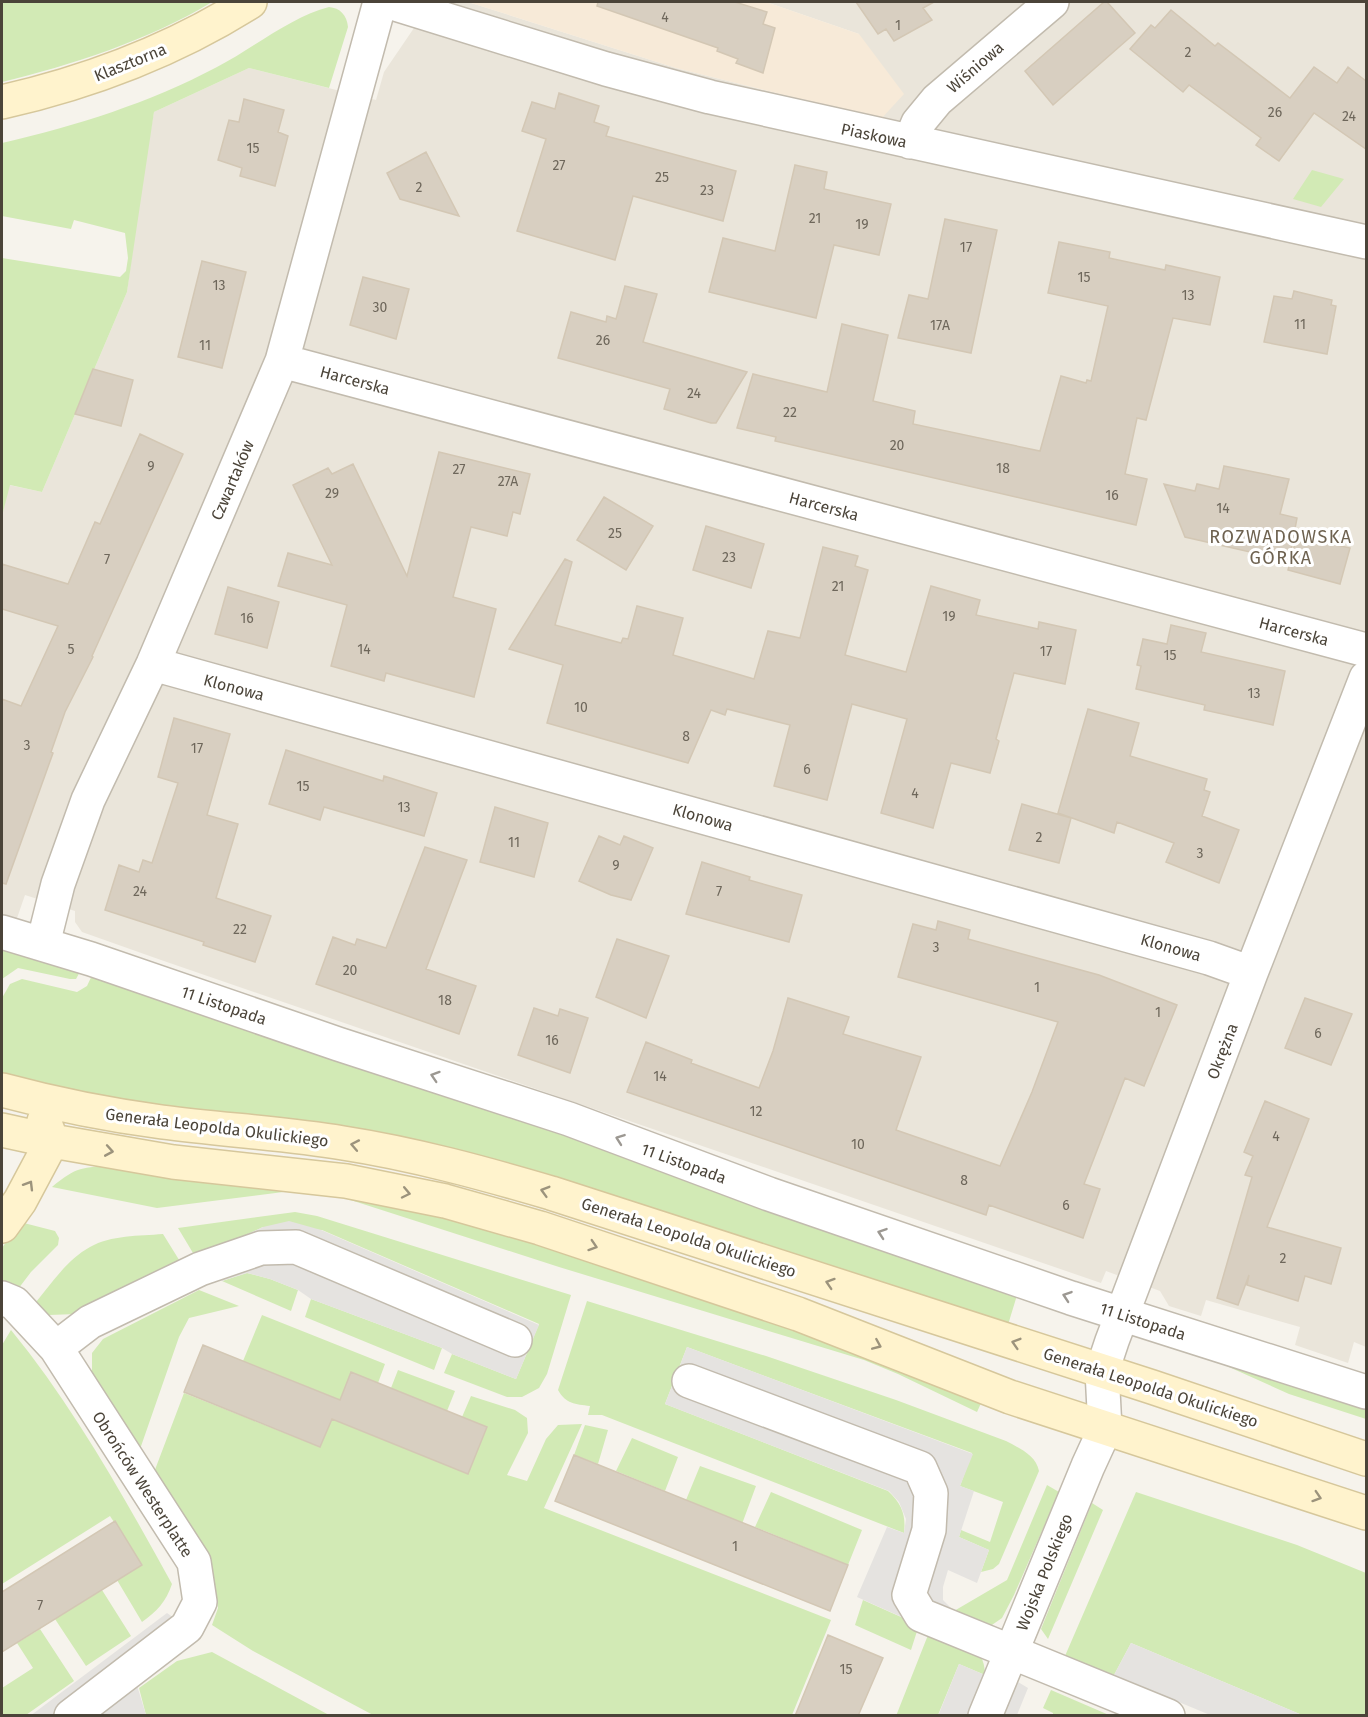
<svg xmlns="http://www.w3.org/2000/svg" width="1368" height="1717" viewBox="0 0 1368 1717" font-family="'Fira Sans',sans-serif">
<rect width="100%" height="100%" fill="#f6f3ec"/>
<path fill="#eae5da" d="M438 2H468L676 68 865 115 859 34 766 2H1366V1347L1354 1342 1348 1363 1295 1345 1300 1327 1206 1300 1201 1316 1169 1306 1160 1291 1106 1271 1101 1283 161 960 82 932 75 922V911L25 895 16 921 2 916V516L9 485 42 492 127 292 142 180 154 112 249 68 376 100 384 72 414 28Z"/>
<path fill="#f7ead8" d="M468 2H766L859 34 904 94 881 119 676 68Z"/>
<path fill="#d2eab5" d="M2 2H212C149 40 72 65 2 82Z
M329 7C340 8 347 15 348 27L329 88 249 68 154 112 127 292 42 492 10 485 2 516V258L120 277 126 271 128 258 125 233 74 220 71 229 2 216V143C76 126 149 103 217 67 252 49 292 16 329 7Z
M1312 170 1344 179 1321 207 1293 199Z
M2 946 82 968 76 979H70L18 968 2 979Z
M94 971 333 1051 1018 1292 1007 1328 776 1254 143 1108 2 1077V998L10 984 22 979 77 992 87 986Z
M114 1165 397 1200 654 1277 982 1401 977 1412 898 1374 864 1360 559 1267 335 1195 299 1190 157 1208 52 1187C77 1166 82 1168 114 1165Z
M295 1212 317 1216 571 1295 547 1374 539 1388 522 1397H507L444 1373 452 1354 516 1379 539 1324 322 1230 263 1227 196 1258 178 1228Z
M20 1222 55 1231 59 1238 58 1245 31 1272 12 1297 2 1289V1248Z
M163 1234 181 1263 77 1314 49 1315 32 1307C49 1287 66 1260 90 1247 111 1235 139 1236 163 1234Z
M247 1273 270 1279 298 1290 291 1311 222 1281Z
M199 1290 239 1306 189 1318 179 1337 139 1452 92 1374V1353L103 1339Z
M311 1299 442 1348 434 1370 305 1317Z
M587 1301 766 1356 896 1400 1006 1441C1019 1448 1036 1455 1039 1471L999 1564 993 1569 981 1572 989 1550 959 1537 961 1530 990 1542 1003 1502 960 1486 972 1453 687 1347 665 1404 888 1491C902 1504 906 1515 904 1533L602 1415H588L590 1406C575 1404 566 1404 558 1390Z
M262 1315 385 1364 378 1383 351 1372 340 1400 243 1361Z
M11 1330C74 1407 124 1497 172 1584 166 1602 157 1611 142 1622L117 1580 142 1565 110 1516 2 1584V1345Z
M1197 1355 1255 1366 1254 1374 1366 1410V1419L1289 1394 1220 1363Z
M398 1370 455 1391 447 1411 391 1388Z
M184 1393 320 1447 332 1419 468 1474 487 1427 462 1417 471 1396 515 1410 527 1418 528 1433 507 1475 527 1481 546 1439 558 1425 582 1424 544 1508 831 1620 792 1715H373L253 1651 212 1625 218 1608 207 1551 153 1475Z
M585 1425 608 1430 598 1464 574 1455Z
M632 1438 678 1457 665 1491 616 1471Z
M700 1466 756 1486 742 1524 686 1500Z
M1047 1485 1059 1492 1014 1595 1002 1618 989 1627 954 1611 1007 1580Z
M771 1492 862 1530 848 1565 755 1527Z
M1136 1492 1297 1545 1366 1573V1715H1302L1131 1643 1114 1675 1065 1656Z
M1092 1503 1103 1510 1048 1639 1041 1629Z
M102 1590 131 1636 86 1666 55 1619Z
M863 1600 919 1625 911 1650 855 1625Z
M40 1629 74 1681 26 1715 2 1716V1688L33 1668 17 1643Z
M930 1630C957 1641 985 1642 985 1675L959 1664 938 1715 896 1716Z
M212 1652 329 1715H146L139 1688 177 1661Z
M1051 1690 1109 1715H1053V1713L1043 1708Z"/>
<path fill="#e5e3e0" d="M289 1221 321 1230 539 1325 516 1379 452 1354 442 1348 311 1299 298 1290 270 1279 247 1273 222 1281 207 1253 263 1227Z
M687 1347 973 1454 960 1486 974 1491 959 1537 989 1550 977 1583 948 1570 943 1587V1600L954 1611 944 1636 857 1597 887 1527 904 1533 906 1519 899 1502 889 1491 665 1404Z
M167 1613 187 1627 132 1669 146 1715 30 1716Z
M1131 1643 1302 1715H1210L1114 1675Z
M959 1664 985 1675 968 1715 938 1716Z
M1018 1682 1028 1688 1017 1715H1004Z"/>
<path fill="#d8cfc1" stroke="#d3c7b4" stroke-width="1.5" d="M598 2H735L767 12 763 24 775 28 763 73 736 63 738 59 717 51 718 48 597 6Z
M856 2H934L923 8 932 20 894 41 886 29 878 34Z
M1104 2H1107L1135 33 1053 105 1025 71Z
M1171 10 1215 46 1218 43 1290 98 1314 67 1337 83 1348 67 1366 81V149L1314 113 1279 161 1256 145 1261 138 1189 85 1183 92 1130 49 1151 25 1155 28Z
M559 93 599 106 594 122 609 127 606 136 736 171 723 221 633 196 615 260 517 231 546 139 522 131 532 102 555 109Z
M244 99 284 110 278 132 288 136 275 186 240 176 242 168 218 160 229 120 239 122Z
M426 152 459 216 400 199 387 173Z
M795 165 827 172 824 189 891 204 879 255 834 245 816 318 709 292 723 238 775 251Z
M945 219 997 230 971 353 898 338 909 295 928 299Z
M1059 242 1110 252 1109 258 1165 270 1166 265 1220 277 1210 325 1173 318 1146 420 1137 418 1125 474 1147 479 1136 525 775 441 776 437 737 428 753 374 827 392 842 324 888 335 873 401 915 411 913 424 1040 451 1061 376 1086 383 1087 380 1091 381 1108 306 1048 293Z
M202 261 246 272 222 368 178 357Z
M363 277 409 289 396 339 350 325Z
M625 286 657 294 643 342 747 372 716 423H711L664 409 670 389 558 358 571 312 606 322 607 316 616 319Z
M1294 291 1332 300 1331 305 1336 306 1327 354 1264 342 1274 296 1292 299Z
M93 369 133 380 121 426 75 414Z
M140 434 183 454 92 656 93 657 65 712 51 752 53 753 6 884 2 883V699L21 706 58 626 2 609V564L68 584 95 522 100 524Z
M439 452 530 474 520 514 513 512 507 536 471 527 453 597 496 609 474 697 386 673 384 681 331 666 347 605 278 586 288 553 332 565 293 485 328 468 332 474 353 464 407 576Z
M1224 466 1289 479 1280 514 1297 518 1289 561 1185 537 1164 484 1195 491 1197 484 1219 489Z
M604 497 653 526 626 570 577 540Z
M706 526 764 544 751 588 693 570Z
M1297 536 1350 548 1340 584 1288 570Z
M823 547 858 556 855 566 868 570 845 655 906 672 931 586 980 600 976 615 1038 629 1039 622 1076 630 1065 684 1014 673 996 739 999 741 990 773 951 763 933 828 881 813 907 719 852 704 827 800 774 786 790 725 727 709 725 715 711 710 688 763 547 723 563 665 509 649 565 559 572 562 555 625 621 643 623 638 628 639 637 606 683 618 673 655 754 679 768 631 800 638Z
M228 587 279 602 267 648 215 634Z
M1171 625 1206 633 1201 652 1285 671 1273 725 1204 710 1205 705 1136 689 1141 666 1137 665 1143 639 1167 644Z
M1088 709 1139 723 1130 756 1207 779 1204 790 1210 792 1202 816 1239 830 1219 883 1166 862 1174 843 1117 822 1114 833 1058 813Z
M174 718 230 734 207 815 238 824 216 898 271 916 255 962 203 945 204 942 105 910 119 865 139 872 143 860 152 863 178 783 158 777Z
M286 750 383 781 384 776 437 793 424 836 324 807 320 820 269 804Z
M1022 804 1071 818 1059 863 1009 850Z
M495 807 548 823 534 877 480 862Z
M599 836 620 845 624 836 653 848 631 900 611 895 579 881Z
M425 847 467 860 426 969 476 986 459 1034 316 984 333 937 355 945 357 939 386 948Z
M702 862 750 877 749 880 802 895 789 942 686 914Z
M938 921 970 930 968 939 1099 975 1177 1005 1144 1086 1125 1078 1084 1184 1100 1189 1083 1238 989 1205 986 1215 627 1092 646 1042 692 1060 691 1063 759 1088 773 1051 788 998 849 1017 843 1034 921 1057 896 1130 1000 1166 1032 1092 1058 1022 898 977 913 924 936 930Z
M617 939 669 956 646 1018 596 997Z
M1305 998 1352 1014 1331 1065 1285 1048Z
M534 1008 558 1016 560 1009 588 1018 570 1073 518 1055Z
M1265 1101 1309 1119 1267 1227 1341 1248 1331 1284 1305 1276 1298 1301 1247 1285 1249 1275 1238 1305 1217 1298 1252 1177 1245 1175 1253 1156 1244 1152Z
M203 1345 340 1400 351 1372 487 1427 468 1474 332 1419 320 1447 184 1392Z
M574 1455 848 1565 830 1611 555 1501Z
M115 1521 142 1565 2 1652V1592Z
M828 1635 883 1658 858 1716H795Z"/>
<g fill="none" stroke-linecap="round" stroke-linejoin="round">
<defs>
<path id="street" d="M389 2 606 69 710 97 1366 242
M910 142 918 123 937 100 1052 2
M282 361 1366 650
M153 664 1209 958 1251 973
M2 932 91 959 338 1044 569 1119 769 1194 1071 1298 1366 1392
M43 944 58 884 88 800 153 664 282 361 380 2
M2 1298 14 1303 56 1348 194 1562 200 1602 187 1627 71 1716
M56 1348 90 1322 200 1269 261 1248 296 1247 515 1340
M689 1381 920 1468 931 1493 929 1530 909 1595 921 1615 1168 1716
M985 1716 1088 1466 1105 1429 1102 1371 1112 1341 1251 973 1366 678"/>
<path id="secondary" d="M2 102C90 82 174 50 250 2
M2 1090C54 1104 108 1115 162 1122 222 1130 283 1133 343 1143 414 1154 483 1173 551 1193L1152 1387 1366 1459
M2 1130 52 1141 173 1162 346 1181 445 1201 540 1228 798 1314 1010 1397 1366 1513
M2 1226 20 1201 52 1141 44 1121"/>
</defs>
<use href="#street" stroke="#c2bbae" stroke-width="36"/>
<use href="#secondary" stroke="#d6c79b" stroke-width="36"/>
<use href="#street" stroke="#fff" stroke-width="33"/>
<use href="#secondary" stroke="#fff3cd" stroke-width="33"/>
</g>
<defs><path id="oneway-chevron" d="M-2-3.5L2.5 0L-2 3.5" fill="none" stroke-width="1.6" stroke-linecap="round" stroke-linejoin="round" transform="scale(1.5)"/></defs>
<g stroke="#9c9892">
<use href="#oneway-chevron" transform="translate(435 1076) rotate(-162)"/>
<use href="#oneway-chevron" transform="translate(620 1139) rotate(-160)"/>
<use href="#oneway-chevron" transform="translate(882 1233) rotate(-161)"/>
<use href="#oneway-chevron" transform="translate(1067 1296) rotate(-161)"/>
</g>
<g stroke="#9c937c">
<use href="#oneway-chevron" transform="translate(355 1145) rotate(-169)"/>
<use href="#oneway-chevron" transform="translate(109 1151) rotate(10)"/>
<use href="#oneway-chevron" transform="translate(29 1185) rotate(-59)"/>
<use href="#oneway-chevron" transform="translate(545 1191) rotate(-164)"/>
<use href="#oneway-chevron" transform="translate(406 1193) rotate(12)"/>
<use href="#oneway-chevron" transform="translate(593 1246) rotate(18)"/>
<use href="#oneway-chevron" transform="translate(830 1283) rotate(-162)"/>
<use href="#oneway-chevron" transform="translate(1016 1343) rotate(-163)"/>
<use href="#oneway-chevron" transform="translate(877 1345) rotate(23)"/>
<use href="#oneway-chevron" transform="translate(1317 1497) rotate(18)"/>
</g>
<g text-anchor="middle" stroke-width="6" stroke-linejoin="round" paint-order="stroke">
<g font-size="14" fill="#6e675b">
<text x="665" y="22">4</text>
<text x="898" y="30">1</text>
<text x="1188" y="57">2</text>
<text x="1275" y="117">26</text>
<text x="1349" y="121">24</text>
<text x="253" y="153">15</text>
<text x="559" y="170">27</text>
<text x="662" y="182">25</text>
<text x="419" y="192">2</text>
<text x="707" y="195">23</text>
<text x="815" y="223">21</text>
<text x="862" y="229">19</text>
<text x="966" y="252">17</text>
<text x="1084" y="282">15</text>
<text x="219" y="290">13</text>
<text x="1188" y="300">13</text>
<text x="380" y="312">30</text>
<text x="1300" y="329">11</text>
<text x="940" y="330">17A</text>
<text x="603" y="345">26</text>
<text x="205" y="350">11</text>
<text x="694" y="398">24</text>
<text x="790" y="417">22</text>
<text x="897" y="450">20</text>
<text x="151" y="471">9</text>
<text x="1003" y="473">18</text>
<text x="459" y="474">27</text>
<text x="508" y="486">27A</text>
<text x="332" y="498">29</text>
<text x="1112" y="500">16</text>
<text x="1223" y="513">14</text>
<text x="615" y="538">25</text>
<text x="729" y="562">23</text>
<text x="107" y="564">7</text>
<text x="838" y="591">21</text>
<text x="949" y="621">19</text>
<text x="247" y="623">16</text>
<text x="71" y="654">5</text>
<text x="364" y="654">14</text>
<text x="1046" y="656">17</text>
<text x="1170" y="660">15</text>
<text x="1254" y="698">13</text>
<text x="581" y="712">10</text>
<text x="686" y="741">8</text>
<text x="27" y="750">3</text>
<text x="197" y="753">17</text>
<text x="807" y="774">6</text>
<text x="303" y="791">15</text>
<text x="915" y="798">4</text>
<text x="404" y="812">13</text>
<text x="1039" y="842">2</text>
<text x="514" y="847">11</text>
<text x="1200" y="858">3</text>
<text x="616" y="870">9</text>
<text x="140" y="896">24</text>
<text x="719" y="896">7</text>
<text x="240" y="934">22</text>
<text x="936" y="952">3</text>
<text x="350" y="975">20</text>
<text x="1037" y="992">1</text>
<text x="445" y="1005">18</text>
<text x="1158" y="1017">1</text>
<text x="1318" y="1038">6</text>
<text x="552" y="1045">16</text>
<text x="660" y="1081">14</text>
<text x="756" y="1116">12</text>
<text x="1276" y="1141">4</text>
<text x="858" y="1149">10</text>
<text x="964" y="1185">8</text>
<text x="1066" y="1210">6</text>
<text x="1283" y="1263">2</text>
<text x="735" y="1551">1</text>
<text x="40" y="1610">7</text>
<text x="846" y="1674">15</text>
</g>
<g font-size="16" fill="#4b4439" stroke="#fff">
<text transform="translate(130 62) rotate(-22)" y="6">Klasztorna</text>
<text transform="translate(975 67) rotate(-41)" y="6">Wiśniowa</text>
<text transform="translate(874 135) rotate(12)" y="6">Piaskowa</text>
<text transform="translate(355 380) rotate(15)" y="6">Harcerska</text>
<text transform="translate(232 480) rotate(-67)" y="6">Czwartaków</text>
<text transform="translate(824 506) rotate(15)" y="6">Harcerska</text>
<text transform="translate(1294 631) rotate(15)" y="6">Harcerska</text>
<text transform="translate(234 687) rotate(15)" y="6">Klonowa</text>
<text transform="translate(703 817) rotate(16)" y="6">Klonowa</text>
<text transform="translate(1171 947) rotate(16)" y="6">Klonowa</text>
<text transform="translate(224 1005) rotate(19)" y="6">11 Listopada</text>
<text transform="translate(1222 1051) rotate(-69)" y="6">Okrężna</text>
<text transform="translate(217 1127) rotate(7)" y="6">Generała Leopolda Okulickiego</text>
<text transform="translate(684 1163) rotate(20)" y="6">11 Listopada</text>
<text transform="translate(689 1237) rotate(18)" y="6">Generała Leopolda Okulickiego</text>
<text transform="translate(1143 1321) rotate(18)" y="6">11 Listopada</text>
<text transform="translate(1151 1387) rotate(18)" y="6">Generała Leopolda Okulickiego</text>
<text transform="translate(143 1484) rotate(57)" y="6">Obrońców Westerplatte</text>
<text transform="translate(1044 1572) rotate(-68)" y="6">Wojska Polskiego</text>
</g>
<g font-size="18" letter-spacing="1.5" fill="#6e6250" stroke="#fff">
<text x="1281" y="543">ROZWADOWSKA<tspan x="1281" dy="21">GÓRKA</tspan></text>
</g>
</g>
<rect width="1368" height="1717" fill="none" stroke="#4b4439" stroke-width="6"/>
</svg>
